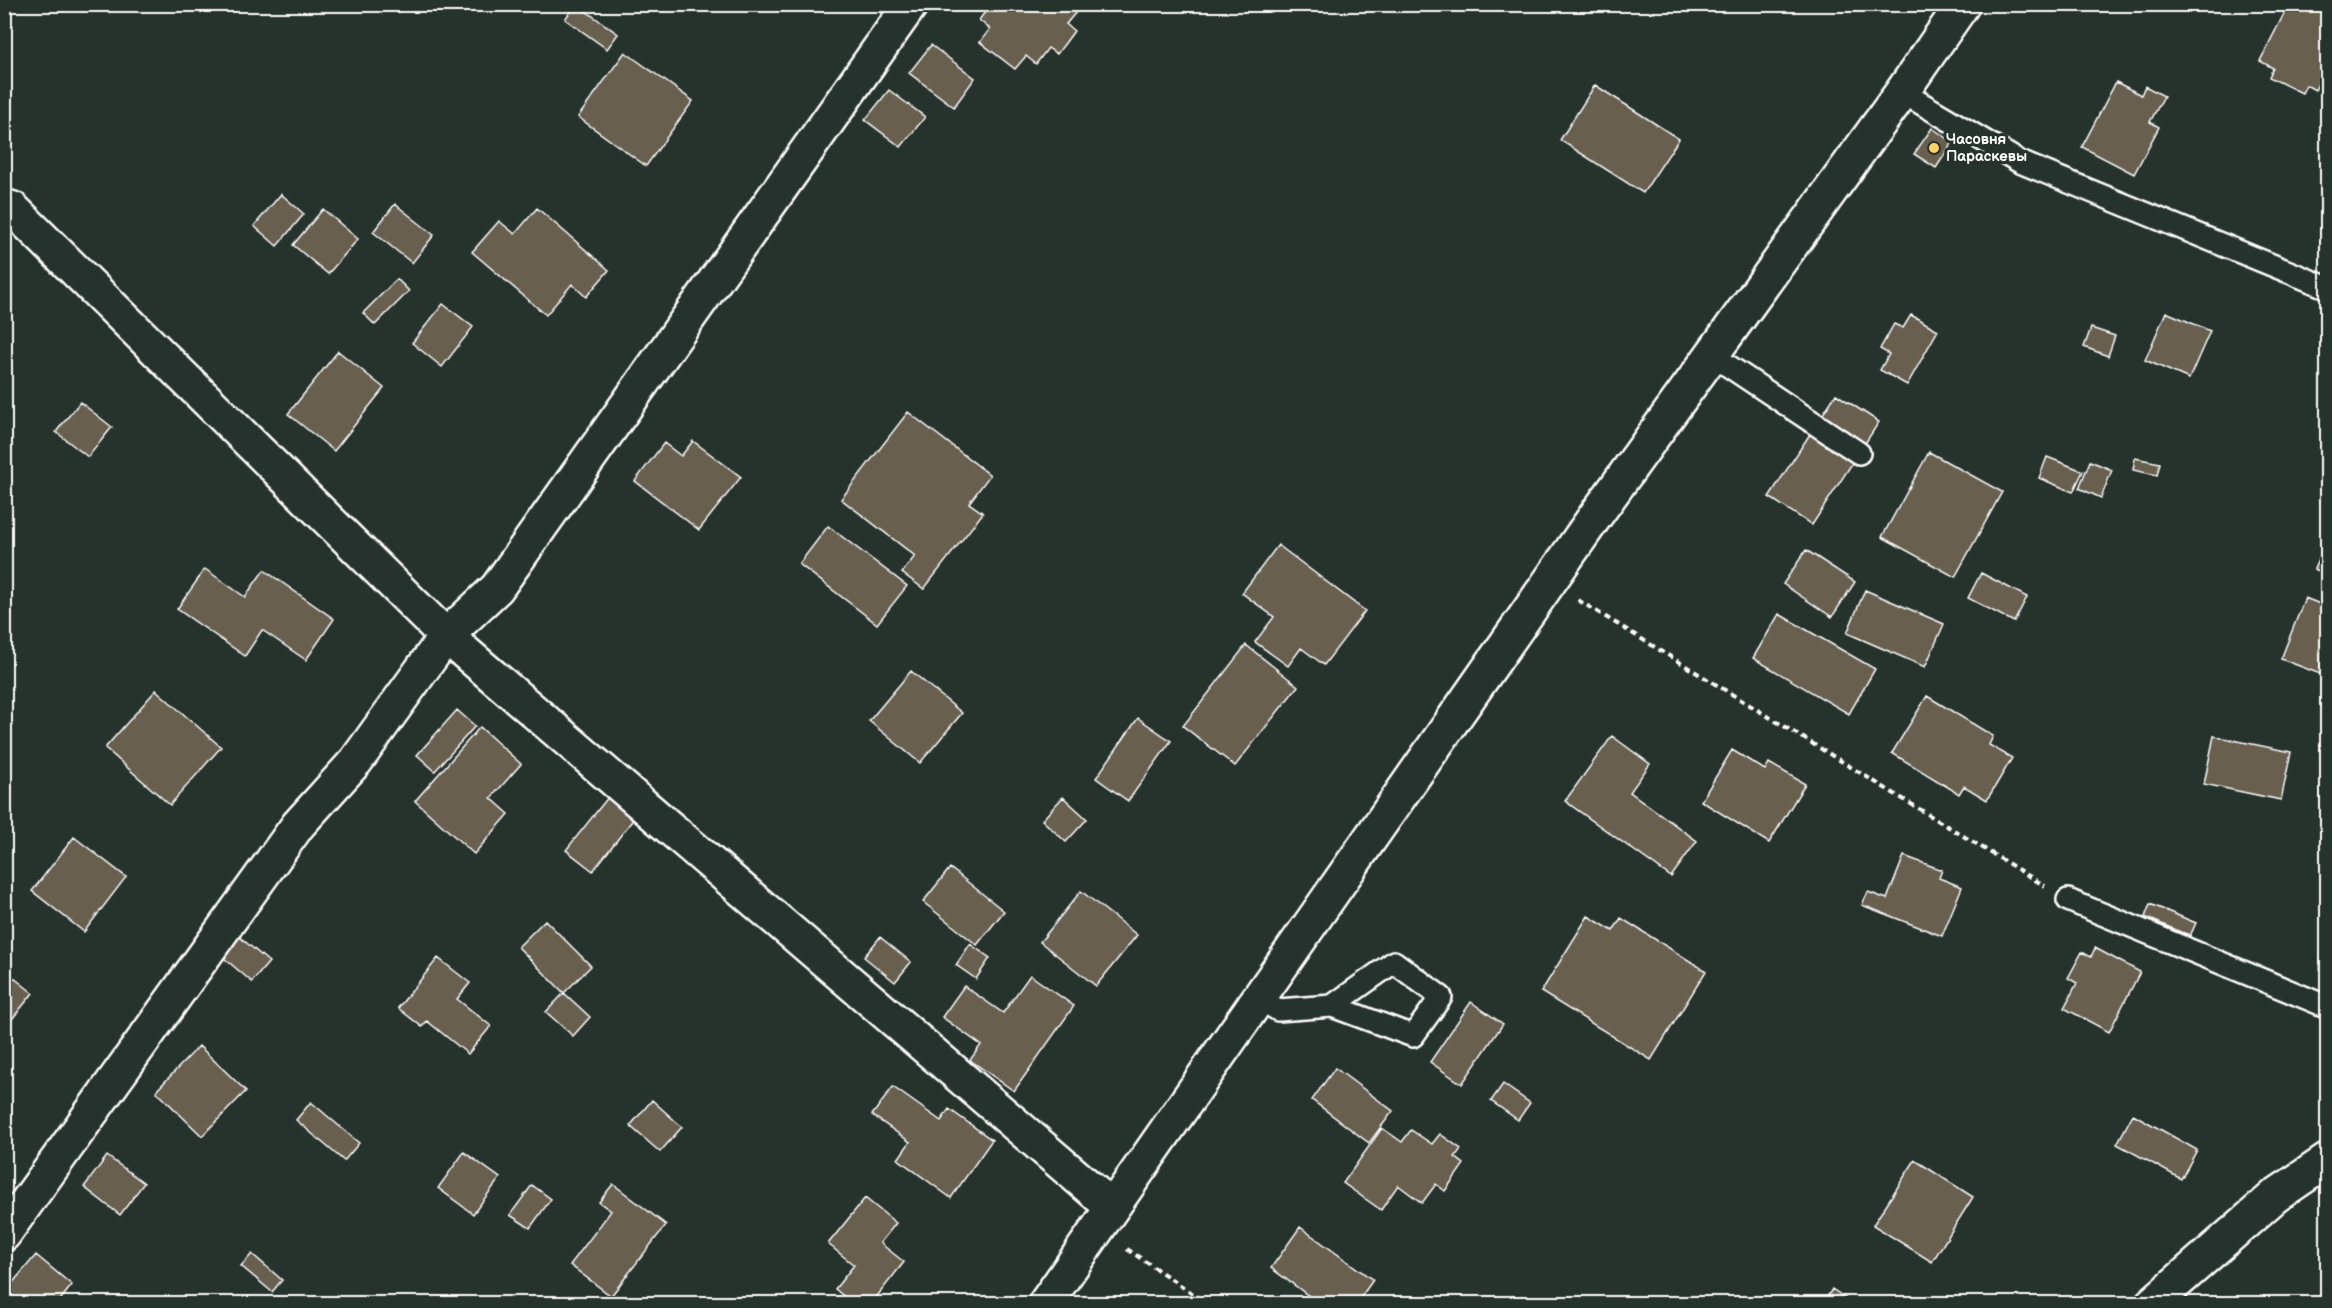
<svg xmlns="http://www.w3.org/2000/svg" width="2332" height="1308" viewBox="0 0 2332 1308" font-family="'Balsamiq Sans',sans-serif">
<rect width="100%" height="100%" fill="#26332d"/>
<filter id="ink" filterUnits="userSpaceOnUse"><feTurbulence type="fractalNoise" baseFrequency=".0167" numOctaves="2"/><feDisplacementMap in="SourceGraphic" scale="12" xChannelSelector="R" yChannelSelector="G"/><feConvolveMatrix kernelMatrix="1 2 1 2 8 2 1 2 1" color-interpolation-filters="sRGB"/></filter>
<g filter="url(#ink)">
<path fill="#675e50" stroke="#fff" stroke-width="1.5" d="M576 4 618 34 607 49 565 19Z
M1067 4 1077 11 1066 24 1074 31 1057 54 1048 48 1036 64 1026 56 1015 69 980 42 990 29 979 20 991 4Z
M2289 4H2328V66L2315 90 2306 85 2302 93 2269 77 2273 68 2260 61Z
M931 45 975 78 954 107 909 73Z
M625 52 693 101 646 166 578 117Z
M2116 82 2141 95 2145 86 2164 96 2150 122 2159 127 2134 174 2082 147Z
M1595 85 1679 139 1643 193 1560 140Z
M889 90 925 117 901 147 865 120Z
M1932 128 1953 142 1936 168 1914 154Z
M281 194 304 214 277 246 254 226Z
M395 204 434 235 412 263 373 232Z
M537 208 609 270 586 297 572 284 546 315 472 252 499 221 515 234Z
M323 209 358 239 328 274 293 245Z
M397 279 409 291 375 325 363 313Z
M443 304 473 327 442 367 412 343Z
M2166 312 2210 331 2189 379 2145 360Z
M1911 315 1938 330 1907 385 1880 370 1889 354 1880 349 1894 324 1903 328Z
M2091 328 2115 336 2108 356 2084 347Z
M338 351 384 388 334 451 288 414Z
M1836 394 1879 422 1812 525 1769 497Z
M80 402 112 427 88 457 56 432Z
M908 412 990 475 969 503 983 513 924 589 902 573 915 556 841 499Z
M693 441 741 477 699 530 635 481 664 443 681 456Z
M1929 452 2002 492 1955 577 1882 537Z
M2047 457 2083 471 2073 492 2039 478Z
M2135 458 2160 463 2157 475 2133 470Z
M2090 461 2112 470 2101 498 2079 488Z
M828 526 907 586 877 624 799 564Z
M2328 537V574L2314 569Z
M1278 545 1365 611 1324 665 1301 648 1288 666 1255 642 1274 617 1242 593Z
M1806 550 1855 582 1832 617 1783 584Z
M205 569 245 597 264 570 334 619 306 660 262 630 245 656 177 609Z
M1981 573 2027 597 2014 622 1968 598Z
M1865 590 1944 624 1925 667 1847 633Z
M2305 598 2328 607V677L2281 659Z
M1779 614 1875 669 1849 714 1753 658Z
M1246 645 1298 686 1235 766 1183 726Z
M911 671 962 713 920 763 869 721Z
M156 690 221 747 170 805 105 748Z
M1927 696 1993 736 1989 745 2012 758 1987 800 1964 786 1959 794 1892 753Z
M457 710 475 726 435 771 417 755Z
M1138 718 1171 741 1128 801 1096 778Z
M480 727 521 764 491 798 509 814 474 854 415 801Z
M1612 736 1650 764 1630 792 1697 841 1671 877 1565 801Z
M2214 736 2291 752 2281 800 2204 784Z
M1732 750 1765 770 1769 763 1805 784 1769 843 1701 801Z
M609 796 635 817 593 871 566 850Z
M1063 797 1087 819 1066 842 1042 820Z
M74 837 126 877 84 932 32 891Z
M1904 856 1942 870 1939 878 1962 887 1942 936 1862 905 1868 892 1887 899Z
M950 868 1004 911 977 945 923 902Z
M1081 891 1137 935 1096 986 1040 942Z
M2150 904 2196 923 2190 936 2145 917Z
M1588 916 1613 931 1621 918 1706 971 1651 1060 1541 992Z
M545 920 591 966 564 993 518 947Z
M235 933 269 962 252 982 218 953Z
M880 937 911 962 895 982 864 957Z
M970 944 990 958 976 979 956 965Z
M2095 948 2140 972 2109 1032 2064 1008 2077 983 2068 978 2082 952 2091 957Z
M438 958 470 983 457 999 491 1026 468 1054 427 1021 422 1027 398 1008Z
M4 970 33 993 4 1029Z
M1030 975 1074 1006 1014 1091 970 1060 981 1045 942 1017 964 986 1003 1013Z
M564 993 590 1017 573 1036 546 1012Z
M1471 1002 1503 1024 1462 1084 1430 1062Z
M199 1046 246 1091 202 1136 156 1091Z
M1335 1068 1393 1111 1369 1143 1312 1100Z
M1503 1084 1530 1103 1518 1120 1491 1101Z
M893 1087 941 1121 949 1109 992 1140 951 1198 898 1159 910 1142 872 1115Z
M652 1100 682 1127 660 1152 630 1126Z
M311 1102 359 1143 344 1161 296 1120Z
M2133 1114 2197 1150 2181 1179 2117 1144Z
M1382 1128 1402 1142 1411 1130 1432 1144 1440 1134 1461 1149 1455 1157 1464 1164 1445 1191 1436 1184 1422 1203 1398 1185 1381 1210 1343 1183Z
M464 1152 500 1178 473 1214 438 1188Z
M107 1156 144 1183 120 1215 84 1187Z
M1915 1160 1973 1197 1932 1262 1873 1225Z
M613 1184 666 1225 611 1296 570 1265 611 1211 599 1202Z
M532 1185 551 1199 530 1228 510 1215Z
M865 1198 896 1223 880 1243 904 1262 871 1304H853L835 1289 854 1265 828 1244Z
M1300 1227 1373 1280 1356 1304H1320L1271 1268Z
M252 1254 282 1280 272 1292 241 1266Z
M36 1255 72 1285 57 1304H4V1293Z
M1832 1289 1854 1304H1823Z"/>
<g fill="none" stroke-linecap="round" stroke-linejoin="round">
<defs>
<path id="lane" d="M1902 92 2020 162 2328 288
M1712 355 1859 453
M2068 900 2328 1007
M1259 998 1278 1010 1332 1006 1413 1036 1441 997 1394 962 1332 1006"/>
<path id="street" d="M4 206 13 209 446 636 1112 1207
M4 1234 298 825 356 761 446 636 497 588 911 4
M1045 1304 1596 515 1902 92 1963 4
M2152 1304 2275 1196 2328 1160"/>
</defs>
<use href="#lane" stroke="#fff" stroke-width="26"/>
<use href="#street" stroke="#fff" stroke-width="38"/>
<path stroke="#fff" stroke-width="4" stroke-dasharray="6 4.5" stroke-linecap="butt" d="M1578 600 2045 886
M1127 1249 1208 1304"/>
<use href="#lane" stroke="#26332d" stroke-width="21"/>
<use href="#street" stroke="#26332d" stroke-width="33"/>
</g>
</g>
<circle fill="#ffd166" stroke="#26332d" stroke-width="2" cx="1934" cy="148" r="6"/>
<g text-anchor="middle" stroke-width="6" stroke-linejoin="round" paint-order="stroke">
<g font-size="15" font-weight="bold" fill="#fff" stroke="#26332d" text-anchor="start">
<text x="1946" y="144">Часовня<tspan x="1946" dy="17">Параскевы</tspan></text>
</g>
</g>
<rect width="2332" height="1308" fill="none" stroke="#26332d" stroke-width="24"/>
<rect x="12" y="12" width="2308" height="1284" fill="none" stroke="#fff" stroke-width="2" filter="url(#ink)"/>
</svg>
